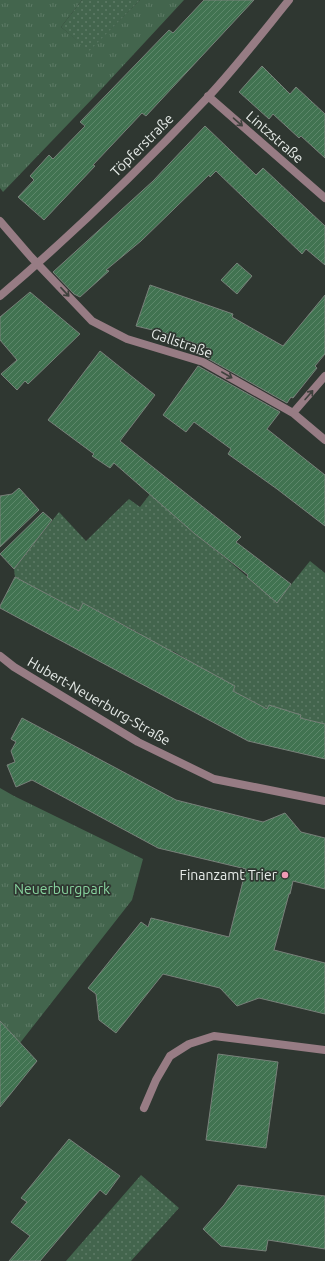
<svg xmlns="http://www.w3.org/2000/svg" width="325" height="1261" viewBox="0 0 325 1261" font-family="Ubuntu,sans-serif">
<defs>
<pattern id="grass-tufts" width="24" height="20" patternUnits="userSpaceOnUse"><rect width="24" height="20" fill="#43654d"/><path d="M3 7l-1-3M5 7V3M7 7l1-3M15 17l-1-3M17 17v-4M19 17l1-3" fill="none" stroke="#5e7b67"/></pattern>
<pattern id="garden-dots" width="8" height="8" patternUnits="userSpaceOnUse"><rect width="8" height="8" fill="#43654d"/><path d="M2 2h.1M6 6h.1" fill="none" stroke="#5e7b67" stroke-width="1.8" stroke-linecap="round"/></pattern>
<pattern id="building-hatch" width="6" height="6" patternUnits="userSpaceOnUse"><rect width="6" height="6" fill="#417351"/><path d="M-1 1l2-2M0 6l6-6M5 7l2-2" fill="none" stroke="#5c876a"/></pattern>
</defs>
<rect width="100%" height="100%" fill="#2f3731"/>
<path fill="url(#grass-tufts)" d="M0 0H82L61 27 89 50 140 0H184L95 96 3 192 0 188Z
M0 788 14 796 143 859 132 900 20 1043 0 1021Z"/>
<path fill="url(#garden-dots)" d="M82 0H140L89 51 61 27Z
M150 494 195 534 224 557 277 602 310 561 325 573V724L300 718 301 716 263 707 233 691 235 686 186 665 188 660 173 651 170 657 138 640 141 634 83 603 79 611 15 577 14 569 59 512 86 541 129 499 140 507Z
M141 1175 179 1208 131 1261H66Z"/>
<path fill="url(#building-hatch)" stroke="#78817a" d="M204 0H254L146 116 142 113 93 165 95 166 44 220 18 197 34 180 30 176 49 155 53 159 85 126 80 122 169 30 173 33Z
M262 66 290 94 296 87 325 114V158L301 136 299 138 273 114 269 119 239 92Z
M205 126 256 175 263 168 325 226V265L306 249 302 254 216 171 210 177 209 175 141 241 106 270 109 271 80 297 74 294 53 272 153 181Z
M237 263 252 276 237 294 221 280Z
M150 285 233 314 232 317 283 346 325 295V354L315 366 317 368 293 398 291 397 287 403 205 357 211 349 165 333 136 326Z
M30 292 80 334 28 384 25 381 17 390 1 374 17 360 0 340V317Z
M100 351 155 395 120 441 241 537 236 542 291 584 277 603 247 577 248 575 195 534 114 463 110 468 92 456 94 454 48 420Z
M198 366 280 412 267 429 325 475V526L277 489 228 454 231 449 194 422 186 432 163 415Z
M19 488 39 510 0 547V496L12 494Z
M43 512 52 520 14 569 0 554Z
M15 577 79 611 83 603 235 686 233 691 267 709 269 705 301 715 300 718 325 724V759L248 741 0 608V606Z
M22 718 176 800 263 822 285 813 301 832 325 838V889L293 881 290 894H289L274 950 325 963V1014L259 998 237 1006 220 988 163 974 116 1033 99 1020 96 994 88 988 141 922 148 927 151 918 229 937 246 869 158 848 32 780 16 787 7 765 15 762 11 751 16 742 11 739Z
M0 1021 37 1061 0 1107Z
M218 1054 278 1062 266 1148 206 1140Z
M69 1139 120 1176 106 1195 100 1190 40 1261H9L30 1236 11 1222 27 1202 21 1198Z
M238 1185 325 1196V1249L268 1240 266 1251 221 1246 203 1229 224 1205Z"/>
<g fill="none" stroke-linecap="round" stroke-linejoin="round">
<path stroke="#977c84" stroke-width="8" d="M144 1108 156 1080 170 1056 189 1044 214 1036 325 1050"/>
<path stroke="#977c84" stroke-width="8" d="M208 96 325 198
M0 221 31 257 92 321 127 339 203 362 293 413 325 440
M0 296C73 234 142 167 208 97 236 67 263 32 289 0
M293 413 325 376
M0 656 14 667 138 742 214 779 325 801"/>
</g>
<defs><path id="oneway-shaft" d="M-6 0H5M1.5-3L5.5 0L1.5 3" fill="none" stroke-width="1.6" stroke-linecap="round" stroke-linejoin="round"/></defs>
<g stroke="#3f413d">
<use href="#oneway-shaft" transform="translate(238 122) rotate(41)"/>
<use href="#oneway-shaft" transform="translate(65 292) rotate(47)"/>
<use href="#oneway-shaft" transform="translate(227 375) rotate(30)"/>
<use href="#oneway-shaft" transform="translate(309 395) rotate(-49)"/>
</g>
<circle fill="#f09ab5" stroke="#2f3731" stroke-width="1.5" cx="285" cy="875" r="4"/>
<g text-anchor="middle" stroke-width="3.5" stroke-linejoin="round" paint-order="stroke">
<g font-size="14" fill="#e7ece9" stroke="#2f3731">
<text transform="translate(275 137) rotate(41)" y="5">Lintzstraße</text>
<text transform="translate(142 145) rotate(-45)" y="5">Töpferstraße</text>
<text transform="translate(182 343) rotate(19)" y="5">Gallstraße</text>
<text transform="translate(99 701) rotate(30)" y="5">Hubert-Neuerburg-Straße</text>
</g>
<g font-size="14" fill="#e7ece9" stroke="#2f3731" text-anchor="end">
<text x="277" y="880">Finanzamt Trier</text>
</g>
<g font-size="14" fill="#88d49f" stroke="#2f3731">
<text x="62" y="894">Neuerburgpark</text>
</g>
</g>
</svg>
